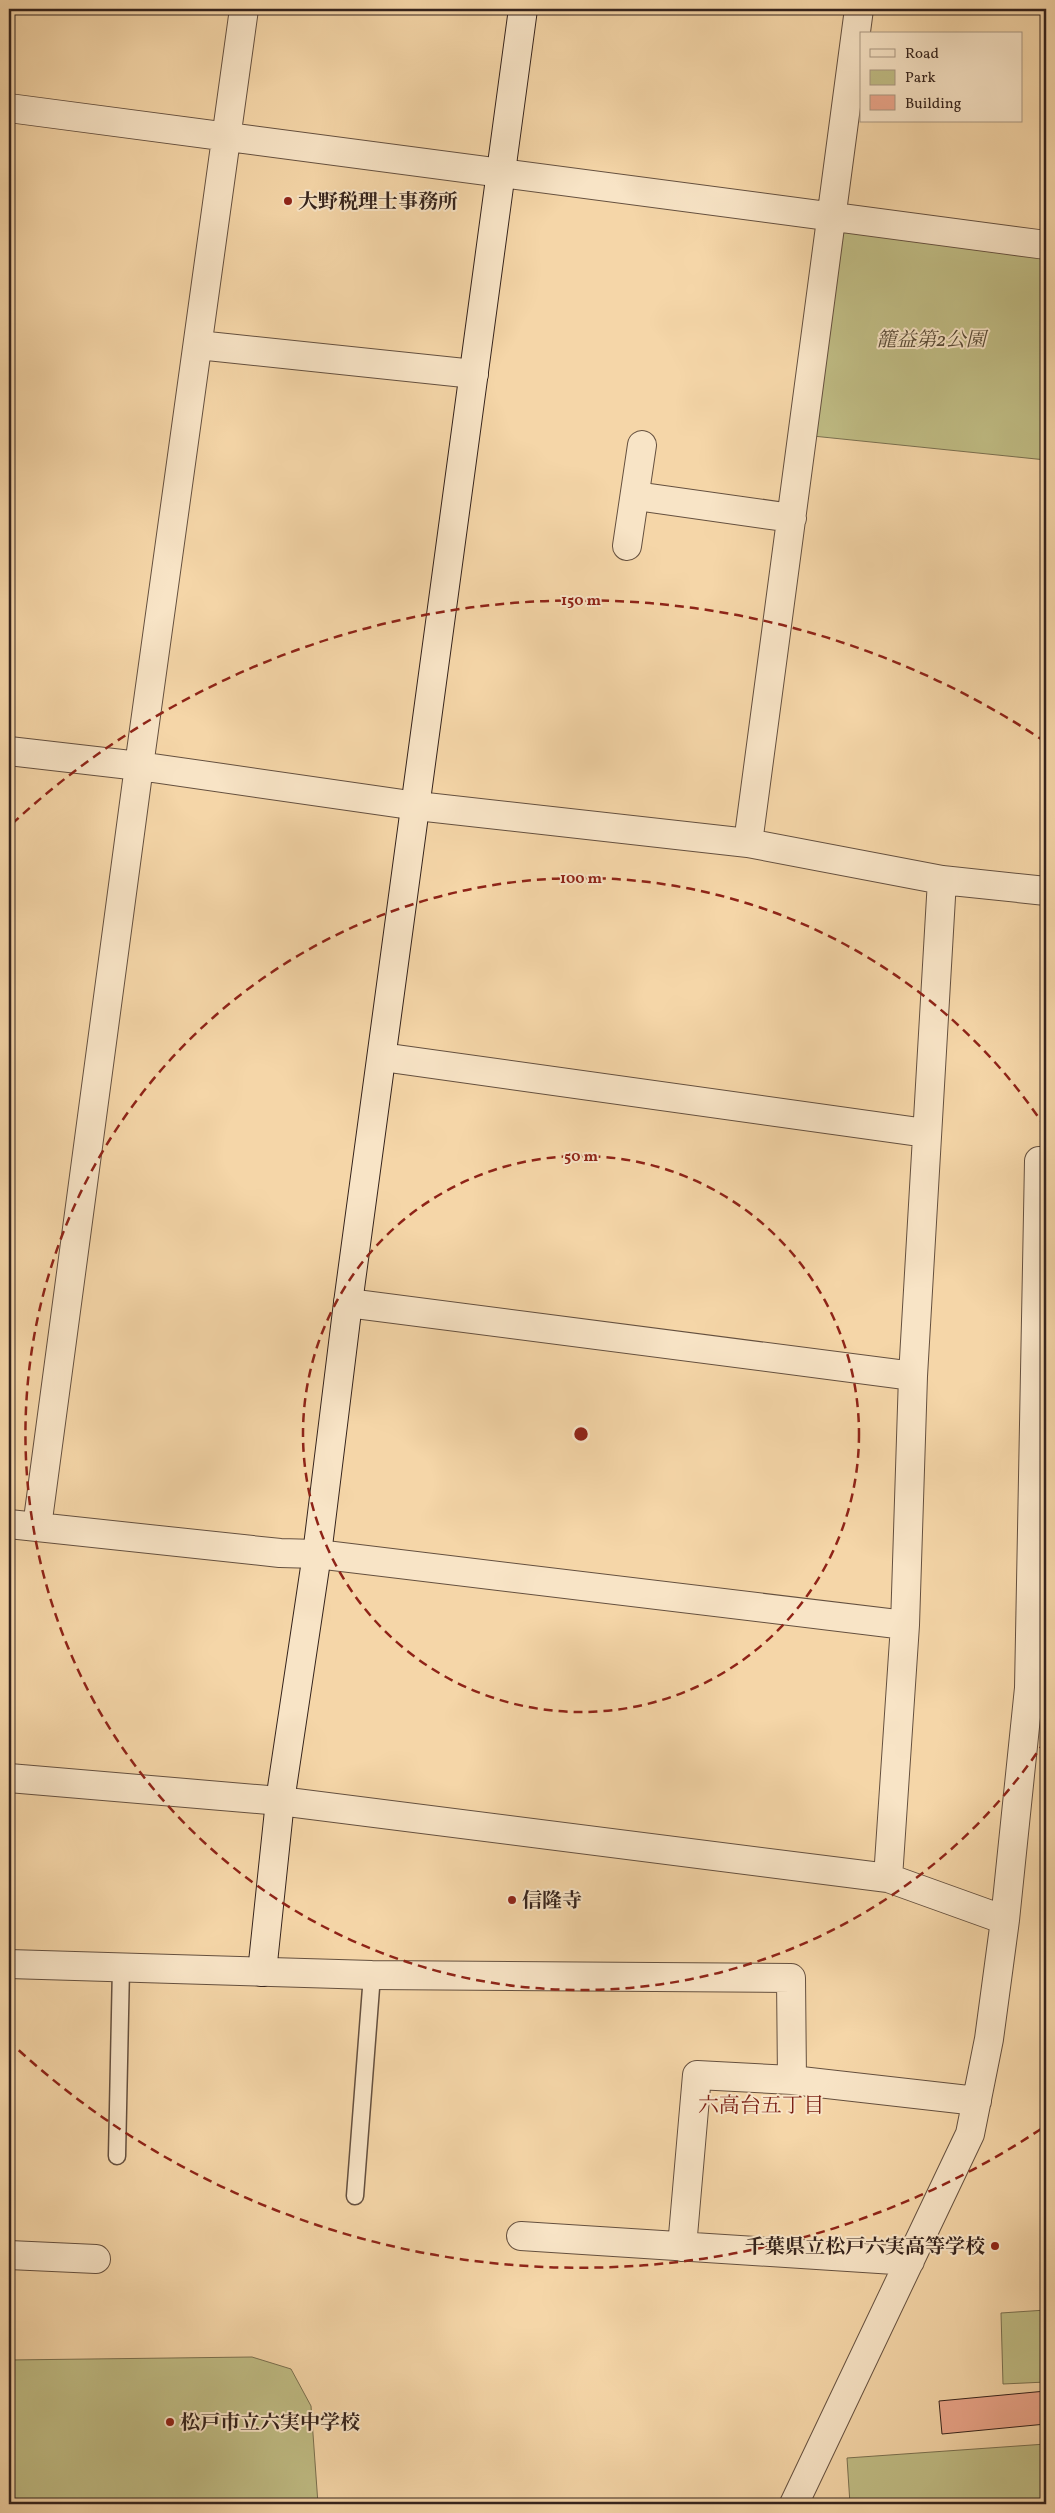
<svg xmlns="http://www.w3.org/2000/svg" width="1055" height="2513" viewBox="0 0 1055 2513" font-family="Vollkorn,'Noto Serif JP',serif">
<rect width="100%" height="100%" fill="#f5d6a8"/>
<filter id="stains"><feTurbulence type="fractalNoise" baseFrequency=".004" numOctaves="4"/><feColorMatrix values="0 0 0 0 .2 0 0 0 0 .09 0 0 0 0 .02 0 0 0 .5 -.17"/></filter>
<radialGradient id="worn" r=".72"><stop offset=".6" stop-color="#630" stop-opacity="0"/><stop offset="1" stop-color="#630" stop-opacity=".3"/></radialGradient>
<path fill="#c0bd85" stroke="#7a7050" d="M832 217 1046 245V460L803 435Z
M1046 2310V2382L1003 2384 1001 2313Z
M252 2357 291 2369 311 2406 318 2504H9V2360Z
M1046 2444V2504H850L847 2458Z"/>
<path fill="#eca68b" stroke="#35231c" d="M1046 2391V2424L942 2434 939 2401Z"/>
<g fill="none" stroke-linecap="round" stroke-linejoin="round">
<defs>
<path id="lane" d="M1027 1710H1046
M117 2156 121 1967
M355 2196 372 1975"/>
<path id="street" d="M9 108 1046 245
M198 345 474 374
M636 496 792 518
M627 546 642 445
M9 751 139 766 417 806 748 843 942 880 1046 891
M748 843 859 9
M382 1057 926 1133
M348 1303 913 1376
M9 1524 280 1553 317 1554 905 1625
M37 1527 139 766 244 9
M9 1778 280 1801 888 1878 1005 1920
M888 1878 905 1625 913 1376 942 880
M9 1964 372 1975 791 1978 792 2080 977 2101
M521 2236 910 2261
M682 2247 697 2075 792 2080
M9 2255 96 2259
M794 2504 970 2134 989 2039 1005 1920 1029 1688 1039 1161"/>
<path id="secondary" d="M262 1972 280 1801 317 1554 348 1303 523 9"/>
</defs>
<use href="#lane" stroke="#65503f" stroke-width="19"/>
<use href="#street" stroke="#65503f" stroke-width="30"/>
<use href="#secondary" stroke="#35231c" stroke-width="30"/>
<use href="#lane" stroke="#f8e4c6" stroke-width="16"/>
<use href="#street" stroke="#f8e4c6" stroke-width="28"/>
<use href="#secondary" stroke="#f8e4c6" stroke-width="28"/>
</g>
<g fill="none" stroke="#8f2418" stroke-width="2.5" stroke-dasharray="9 6">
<circle cx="581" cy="1434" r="278"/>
<path d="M1045 1741A556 556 0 1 1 1045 1127"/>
<path d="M1041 2129A834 834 0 0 1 12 2044M12 824A834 834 0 0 1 1041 739"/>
</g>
<g fill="#8f2418" stroke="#f8e4c6" stroke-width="2">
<circle cx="288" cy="201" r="5"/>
<circle cx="512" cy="1900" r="5"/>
<circle cx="995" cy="2246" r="5"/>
<circle cx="170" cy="2422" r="5"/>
</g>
<g text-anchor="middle" stroke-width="4" stroke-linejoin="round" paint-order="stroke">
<g font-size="20" font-weight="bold" fill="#35231c" stroke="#f8e4c6" text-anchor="start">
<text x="298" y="208">大野税理士事務所</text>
<text x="522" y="1907">信隆寺</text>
<text x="985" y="2253" text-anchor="end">千葉県立松戸六実高等学校</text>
<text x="180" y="2429">松戸市立六実中学校</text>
</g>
<g font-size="20" font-style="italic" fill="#584a36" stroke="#f8e4c6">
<text x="931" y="346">籠益第2公園</text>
</g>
<g font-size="21" fill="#7a1f14" stroke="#f8e4c6">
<text x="761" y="2112">六高台五丁目</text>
</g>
</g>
<circle cx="581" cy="1434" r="8" fill="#8f2418" stroke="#f8e4c6" stroke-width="2.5"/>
<g font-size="15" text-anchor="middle" font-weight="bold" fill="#8f2418" stroke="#f8e4c6" stroke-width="4" stroke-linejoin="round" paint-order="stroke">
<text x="581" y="605">150 m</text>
<text x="581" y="883">100 m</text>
<text x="581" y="1161">50 m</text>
</g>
<rect width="1055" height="2513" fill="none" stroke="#f5d6a8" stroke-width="30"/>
<rect x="10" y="10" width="1035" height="2493" fill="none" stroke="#35231c" stroke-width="2.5"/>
<rect x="15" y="15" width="1025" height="2483" fill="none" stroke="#35231c"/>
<rect x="860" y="32" width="162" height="90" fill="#f8e4c6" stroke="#aa9782"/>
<rect x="870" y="49" width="25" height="8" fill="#f8e4c6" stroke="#aa9782"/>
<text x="905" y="58" font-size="15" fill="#35231c">Road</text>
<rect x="870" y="70" width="25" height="15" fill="#c0bd85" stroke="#aa9782"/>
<text x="905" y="82" font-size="15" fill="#35231c">Park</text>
<rect x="870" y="95" width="25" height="15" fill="#eca68b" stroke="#aa9782"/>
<text x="905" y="108" font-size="15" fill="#35231c">Building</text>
<rect width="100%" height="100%" filter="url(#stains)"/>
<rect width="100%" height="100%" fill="url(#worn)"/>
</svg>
